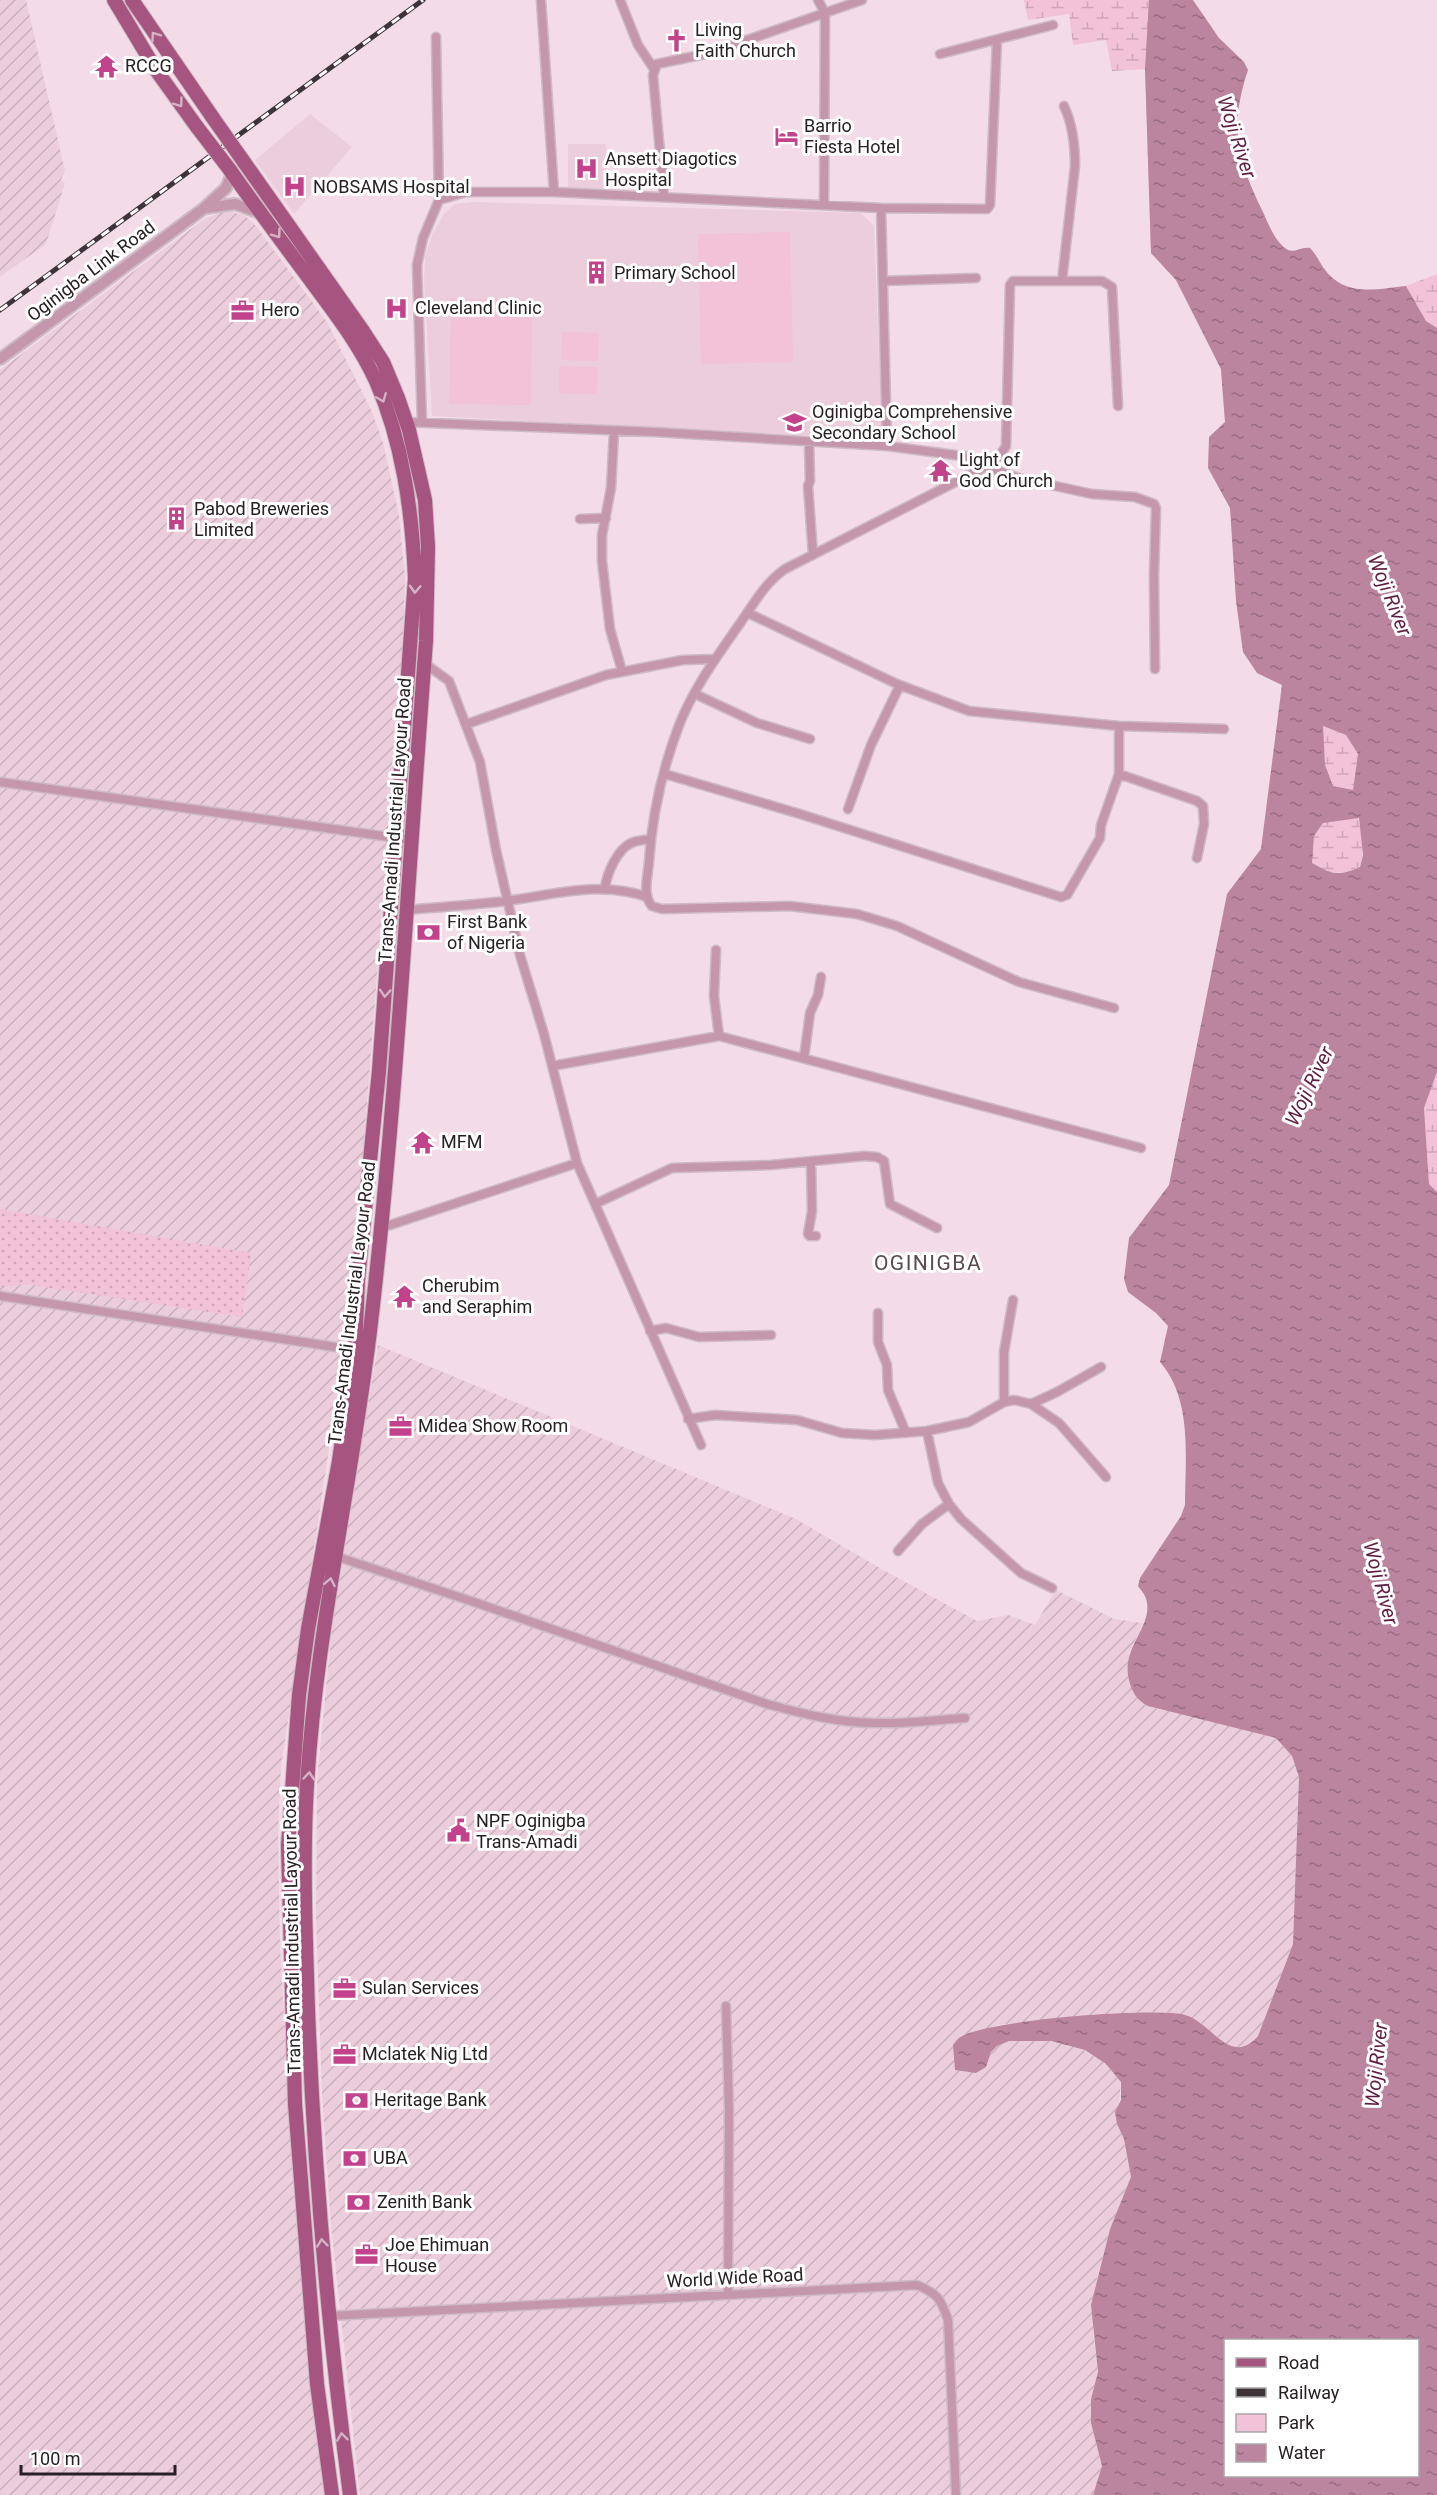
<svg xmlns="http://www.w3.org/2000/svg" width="1437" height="2495" viewBox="0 0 1437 2495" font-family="Roboto,sans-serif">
<defs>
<pattern id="industrial-furrows" width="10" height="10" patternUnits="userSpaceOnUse" patternTransform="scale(1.5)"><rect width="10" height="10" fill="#eccddb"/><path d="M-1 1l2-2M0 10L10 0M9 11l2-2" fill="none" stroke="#cab0bc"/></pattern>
<pattern id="green-dots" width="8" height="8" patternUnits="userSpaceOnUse" patternTransform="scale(1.5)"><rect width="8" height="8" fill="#f1c2d8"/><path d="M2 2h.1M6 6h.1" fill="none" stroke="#cfa6b9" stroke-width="1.8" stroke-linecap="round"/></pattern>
<pattern id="wetland-marsh" width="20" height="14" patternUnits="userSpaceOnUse" patternTransform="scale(1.5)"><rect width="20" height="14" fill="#f1c2d8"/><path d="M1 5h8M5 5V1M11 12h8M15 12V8" fill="none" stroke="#cfa6b9"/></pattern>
<pattern id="water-ripples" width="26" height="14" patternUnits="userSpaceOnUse" patternTransform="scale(1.5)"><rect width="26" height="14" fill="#bb849f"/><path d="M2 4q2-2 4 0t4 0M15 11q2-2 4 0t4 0" fill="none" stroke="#986c81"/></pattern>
</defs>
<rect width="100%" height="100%" fill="#f3dce7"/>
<path fill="#eccddb" d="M310 114 352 147 294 214 255 160Z
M568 144H606L607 189 568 190Z
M473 202 861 213 874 226 882 439 432 416 424 281 425 257 432 235 444 214 455 204Z"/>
<path fill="url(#industrial-furrows)" d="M0 0H26L65 171 61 180 65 183 46 244 0 277Z
M232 212 245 216 256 226 327 322 372 412 383 443 399 515 405 576 403 643 356 1244 343 1356 281 1767 278 1832 280 1947 294 2187 304 2317 326 2495H0V370L206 218 220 213Z
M378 1345 796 1519 885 1571 977 1621 1008 1615 1035 1625 1056 1590 1114 1619 1143 1623 1129 1654 1157 1709 1182 1713 1276 1738 1292 1756 1299 1777 1293 1944 1258 2036 1250 2045 1237 2048 1224 2043 1200 2022 1166 2012 1071 2017 997 2025 986 2067 991 2052 997 2046 1009 2041H1051L1084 2050 1106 2064 1121 2082 1117 2124 1124 2139 1131 2177 1110 2230 1097 2278 1093 2331 1098 2373 1091 2399V2423L1102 2466 1093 2495H360L331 2225 322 2094 316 1915 317 1781 332 1626Z"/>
<path fill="url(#green-dots)" d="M0 1209 251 1253 242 1317 25 1284 0 1287Z"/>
<path fill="url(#wetland-marsh)" d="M1024 0H1156L1226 299 1225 422 1221 369 1176 280 1151 253 1145 69 1112 71 1106 40 1073 45 1069 14 1028 20Z
M1437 274V328L1426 321 1406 286Z
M1282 684 1322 726 1346 735 1358 754C1357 766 1353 780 1354 792 1356 817 1367 841 1360 867 1337 876 1332 874 1311 863L1227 894 1261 849Z
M1437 1072V1192L1429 1184 1424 1108Z"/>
<path fill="#f1c2d8" d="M790 232 793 362 701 364 698 234Z
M451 298 532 300 531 405 449 404Z
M562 332 599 333 598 361 561 360Z
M559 366 598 367 597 394 559 393Z"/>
<path fill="url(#water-ripples)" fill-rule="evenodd" d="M1149 0H1193L1219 38 1244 62 1248 70C1229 127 1237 159 1263 212 1269 225 1275 242 1288 250 1295 253 1302 246 1310 248 1317 255 1320 264 1326 271 1346 297 1378 289 1406 286L1426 321 1437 328V1072L1424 1108 1429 1184 1437 1192V2495H1093L1102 2466 1091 2423V2399L1098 2372 1091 2305 1110 2229 1131 2177 1124 2139 1117 2124 1115 2112 1121 2100V2082L1106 2064 1085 2050 1051 2041H1009L997 2046 991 2052 986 2067 976 2073 955 2070 953 2045C955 2043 956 2040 959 2038 982 2020 1155 2007 1185 2015 1212 2022 1230 2068 1258 2036L1293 1944 1299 1777 1292 1756 1276 1738 1148 1706C1137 1700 1132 1693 1129 1680 1121 1648 1151 1628 1147 1603 1147 1597 1141 1590 1138 1586L1140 1578 1181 1516 1185 1505C1185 1458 1193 1400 1160 1362L1168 1326 1156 1313 1128 1292 1124 1279 1129 1238 1169 1185 1227 894 1261 849 1282 685 1257 673 1243 652 1236 601 1230 508 1208 468 1209 437 1225 422 1221 369 1176 280 1151 253 1145 69ZM1323 726 1346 735 1358 754 1353 790 1333 786 1325 765ZM1359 818 1363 855 1360 867C1337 877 1332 874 1312 863L1314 836 1323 823ZM1226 2340H1418V2476H1226Z"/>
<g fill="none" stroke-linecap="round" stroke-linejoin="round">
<defs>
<path id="minor" d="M541 0 554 192
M620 0 638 45 654 69
M818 0 825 13 824 205
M940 54 1053 25
M664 196 653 75 657 64 710 53 862 0
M439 200 466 192H554L881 208 987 209 990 205 997 40
M881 208 887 446
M883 281 976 278
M1062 281 1075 166C1075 144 1073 125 1064 106
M406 422 655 432 887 446 970 457 993 469 1019 478 1092 494 1135 497 1154 504 1156 508 1154 575 1155 669
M422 423 417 265 423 238 439 200 436 37
M614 432 611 488 602 535V561L610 629 622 671
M809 442 810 481 808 486 813 555
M580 519 606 518
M748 613 897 684 969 711 1119 726 1224 729
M424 663 449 681 480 762 496 850 520 955 544 1034 577 1163 701 1445
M695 694 757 723 810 739
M467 724 606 675 683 660 715 659
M665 774 800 814 1061 897 1067 895 1100 838 1101 825 1119 774V726
M1119 774 1197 801 1203 806 1204 824 1197 858
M0 782 411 840
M848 809 871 745 900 685
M605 888C607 873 617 850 631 843 637 840 645 840 651 839
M406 910C439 907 473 905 506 901 553 895 601 880 647 897
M716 950 714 996 719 1036
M1114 1008 1019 982 897 926 857 914 790 906 662 909 652 906C642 895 648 875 649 862 652 815 662 771 678 728 692 690 718 655 741 622 754 603 766 582 785 569L987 466 999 457 1006 446 1010 285 1013 281H1102L1112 287 1118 406
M804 1058 810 1013 818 995 821 977
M552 1066 719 1036 1141 1148
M811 1161 812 1211 808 1234 810 1236H816
M595 1204 672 1168 771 1165 865 1156 877 1157 884 1161 890 1204 937 1228
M381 1228 577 1163
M0 1296 355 1350
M878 1313V1342L887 1365 888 1390 906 1433
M650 1331 666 1328 699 1337 771 1335
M1004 1402V1352L1013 1300
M1031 1404 1057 1392 1101 1367
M688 1419 715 1415 797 1420 842 1433 875 1435 927 1431 969 1422 1004 1402 1014 1400 1031 1404 1059 1423 1106 1477
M927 1431 938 1483 949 1504 961 1519 1021 1573 1052 1588
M898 1551 922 1524 949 1504
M335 1556 474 1602 767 1704C803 1714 839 1723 877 1723 906 1724 936 1720 965 1718
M726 2006 729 2110 728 2295
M329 2316 917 2285C938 2294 941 2299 948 2320L956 2495"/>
<path id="tertiary" d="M206 208 235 204 260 213
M0 359 203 209 226 188 232 174"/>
<path id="primary" d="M114 0 156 70 197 127
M132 0 213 118
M244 162 363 331 383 362 398 398 409 430 425 500 428 547 426 641C408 871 397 1102 370 1331 351 1489 313 1645 306 1804 303 1873 306 1942 308 2010 314 2172 329 2334 350 2495
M230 170C257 209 286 247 314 285 337 316 360 346 376 381 403 443 412 511 415 578L379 1071 358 1280 355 1350 339 1461 308 1629 299 1695 288 1845 295 2104 317 2384 332 2495"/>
</defs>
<use href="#minor" stroke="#cebac4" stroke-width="11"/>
<use href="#tertiary" stroke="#cebac4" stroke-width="14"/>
<use href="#primary" stroke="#cebac4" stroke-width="16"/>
<use href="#minor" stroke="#c597ad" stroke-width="8"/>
<use href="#tertiary" stroke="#c597ad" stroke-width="10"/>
<use href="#primary" stroke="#a5557f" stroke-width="14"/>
<defs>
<path id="rail" d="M0 310 423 0"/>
</defs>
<use href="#rail" stroke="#3d3338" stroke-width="5"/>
<use href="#rail" stroke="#fff" stroke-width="3" stroke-dasharray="9" stroke-linecap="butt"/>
<defs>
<path id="primary-bridge" d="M213 118 244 162
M197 127 230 170"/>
</defs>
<use href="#primary-bridge" stroke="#cebac4" stroke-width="16" stroke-linecap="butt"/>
<use href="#primary-bridge" stroke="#a5557f" stroke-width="14"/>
</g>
<defs><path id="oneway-chevron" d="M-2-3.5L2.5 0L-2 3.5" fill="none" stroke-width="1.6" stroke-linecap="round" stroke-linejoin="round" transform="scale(1.5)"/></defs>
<g stroke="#d6b2c5">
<use href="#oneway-chevron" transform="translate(155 36) rotate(-125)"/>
<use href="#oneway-chevron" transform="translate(179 103) rotate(54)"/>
<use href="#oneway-chevron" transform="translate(277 234) rotate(54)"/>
<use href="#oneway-chevron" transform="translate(382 398) rotate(68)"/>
<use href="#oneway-chevron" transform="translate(415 589) rotate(93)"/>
<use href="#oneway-chevron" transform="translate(385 993) rotate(94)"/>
<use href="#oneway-chevron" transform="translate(330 1582) rotate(-79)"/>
<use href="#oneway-chevron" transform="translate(309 1776) rotate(-85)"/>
<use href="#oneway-chevron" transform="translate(322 2243) rotate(-96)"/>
<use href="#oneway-chevron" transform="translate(342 2437) rotate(-97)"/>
</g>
<defs>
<symbol id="church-bare" viewBox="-9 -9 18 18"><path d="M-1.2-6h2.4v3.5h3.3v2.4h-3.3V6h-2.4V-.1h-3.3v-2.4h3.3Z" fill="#c2428c" stroke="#fff" stroke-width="2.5" paint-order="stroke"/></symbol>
<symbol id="temple-bare" viewBox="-9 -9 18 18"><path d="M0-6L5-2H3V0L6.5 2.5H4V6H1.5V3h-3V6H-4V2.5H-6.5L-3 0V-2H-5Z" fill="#c2428c" stroke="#fff" stroke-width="2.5" paint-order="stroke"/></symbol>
<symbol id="hotel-bare" viewBox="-9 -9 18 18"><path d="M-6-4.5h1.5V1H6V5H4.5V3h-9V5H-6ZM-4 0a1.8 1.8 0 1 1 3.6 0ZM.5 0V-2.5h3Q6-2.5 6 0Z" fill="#c2428c" stroke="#fff" stroke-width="2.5" paint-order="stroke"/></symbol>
<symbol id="hospital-bare" viewBox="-9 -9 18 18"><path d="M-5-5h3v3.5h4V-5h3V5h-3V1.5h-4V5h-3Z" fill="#c2428c" stroke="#fff" stroke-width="2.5" paint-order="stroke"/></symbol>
<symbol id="building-bare" viewBox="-9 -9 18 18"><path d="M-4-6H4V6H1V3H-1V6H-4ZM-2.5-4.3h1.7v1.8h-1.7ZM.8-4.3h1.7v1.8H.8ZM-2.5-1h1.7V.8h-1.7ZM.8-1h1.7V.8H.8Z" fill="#c2428c" stroke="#fff" stroke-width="2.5" paint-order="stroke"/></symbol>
<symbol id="office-bare" viewBox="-9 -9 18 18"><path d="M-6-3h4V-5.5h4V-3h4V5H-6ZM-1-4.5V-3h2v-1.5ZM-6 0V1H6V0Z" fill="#c2428c" stroke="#fff" stroke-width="2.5" paint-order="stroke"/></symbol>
<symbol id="university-bare" viewBox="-9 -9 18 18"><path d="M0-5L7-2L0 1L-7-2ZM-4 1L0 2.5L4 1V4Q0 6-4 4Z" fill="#c2428c" stroke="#fff" stroke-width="2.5" paint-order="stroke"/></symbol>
<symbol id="bank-bare" viewBox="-9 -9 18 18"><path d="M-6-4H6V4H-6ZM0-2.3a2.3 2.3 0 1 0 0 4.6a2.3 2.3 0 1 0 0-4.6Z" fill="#c2428c" stroke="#fff" stroke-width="2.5" paint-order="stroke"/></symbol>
<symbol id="civic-bare" viewBox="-9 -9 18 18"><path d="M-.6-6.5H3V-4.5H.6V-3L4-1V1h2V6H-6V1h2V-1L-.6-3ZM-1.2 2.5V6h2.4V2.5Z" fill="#c2428c" stroke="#fff" stroke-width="2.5" paint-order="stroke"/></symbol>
</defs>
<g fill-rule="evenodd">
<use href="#church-bare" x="660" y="24" width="33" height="33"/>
<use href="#temple-bare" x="90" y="50" width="33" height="33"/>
<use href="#hotel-bare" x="770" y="120" width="33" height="33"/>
<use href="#hospital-bare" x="570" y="152" width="33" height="33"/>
<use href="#hospital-bare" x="278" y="170" width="33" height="33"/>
<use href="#building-bare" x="580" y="256" width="33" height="33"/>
<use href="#hospital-bare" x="380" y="292" width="33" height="33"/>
<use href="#office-bare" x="226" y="294" width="33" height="33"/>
<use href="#university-bare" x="778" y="406" width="33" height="33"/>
<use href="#temple-bare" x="924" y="454" width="33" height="33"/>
<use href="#building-bare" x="160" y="502" width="33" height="33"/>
<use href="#bank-bare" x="412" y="916" width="33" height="33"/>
<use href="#temple-bare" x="406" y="1126" width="33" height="33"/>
<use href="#temple-bare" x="388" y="1280" width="33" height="33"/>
<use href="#office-bare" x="384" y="1410" width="33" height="33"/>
<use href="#civic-bare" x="442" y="1814" width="33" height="33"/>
<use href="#office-bare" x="328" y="1972" width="33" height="33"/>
<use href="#office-bare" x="328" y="2038" width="33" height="33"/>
<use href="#bank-bare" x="340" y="2084" width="33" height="33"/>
<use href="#bank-bare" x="338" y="2142" width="33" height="33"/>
<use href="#bank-bare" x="342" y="2186" width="33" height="33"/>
<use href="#office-bare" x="350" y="2238" width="33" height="33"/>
</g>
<g text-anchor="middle" stroke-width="6" stroke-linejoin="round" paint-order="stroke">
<g font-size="18" fill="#282024" stroke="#fff" text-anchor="start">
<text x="695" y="36">Living<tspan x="695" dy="21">Faith Church</tspan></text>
<text x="125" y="72">RCCG</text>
<text x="804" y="132">Barrio<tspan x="804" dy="21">Fiesta Hotel</tspan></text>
<text x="605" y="165">Ansett Diagotics<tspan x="605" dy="21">Hospital</tspan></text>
<text x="313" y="193">NOBSAMS Hospital</text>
<text x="614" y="279">Primary School</text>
<text x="415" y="314">Cleveland Clinic</text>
<text x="261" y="316">Hero</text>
<text x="812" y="418">Oginigba Comprehensive<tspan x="812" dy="21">Secondary School</tspan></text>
<text x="959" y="466">Light of<tspan x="959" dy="21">God Church</tspan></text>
<text x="194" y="515">Pabod Breweries<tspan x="194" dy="21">Limited</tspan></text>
<text x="447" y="928">First Bank<tspan x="447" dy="21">of Nigeria</tspan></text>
<text x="441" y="1148">MFM</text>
<text x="422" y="1292">Cherubim<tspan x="422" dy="21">and Seraphim</tspan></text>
<text x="418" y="1432">Midea Show Room</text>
<text x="476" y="1827">NPF Oginigba<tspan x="476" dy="21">Trans-Amadi</tspan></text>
<text x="362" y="1994">Sulan Services</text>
<text x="362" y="2060">Mclatek Nig Ltd</text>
<text x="374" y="2106">Heritage Bank</text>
<text x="373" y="2164">UBA</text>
<text x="377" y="2208">Zenith Bank</text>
<text x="385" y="2251">Joe Ehimuan<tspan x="385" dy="21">House</tspan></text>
</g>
<g font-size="18" fill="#282024" stroke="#fff">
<text transform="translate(91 271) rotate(-37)" y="6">Oginigba Link Road</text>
<text transform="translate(395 820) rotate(-86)" y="6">Trans-Amadi Industrial Layour Road</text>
<text transform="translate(352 1303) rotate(-83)" y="6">Trans-Amadi Industrial Layour Road</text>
<text transform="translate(292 1931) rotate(-91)" y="6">Trans-Amadi Industrial Layour Road</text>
<text transform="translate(735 2278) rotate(-3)" y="6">World Wide Road</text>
</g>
<g font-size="20" font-style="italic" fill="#601d44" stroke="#fff">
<text transform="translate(1237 137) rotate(72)" y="7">Woji River</text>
<text transform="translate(1390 595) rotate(68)" y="7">Woji River</text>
<text transform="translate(1309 1086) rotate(-64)" y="7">Woji River</text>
<text transform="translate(1381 1583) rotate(75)" y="7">Woji River</text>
<text transform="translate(1376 2065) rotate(-84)" y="7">Woji River</text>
</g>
<g font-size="21" letter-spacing="1.5" fill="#5c4952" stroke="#fff">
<text x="928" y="1270">OGINIGBA</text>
</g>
</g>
<rect x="1224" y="2339" width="195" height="138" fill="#ffffff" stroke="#a9a6a7" stroke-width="1.5"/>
<rect x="1236" y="2358" width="30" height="9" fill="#a5557f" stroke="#a9a6a7" stroke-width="1.5"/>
<text x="1278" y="2369" font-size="18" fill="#282024">Road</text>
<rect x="1236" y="2388" width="30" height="9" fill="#3d3338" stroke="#a9a6a7" stroke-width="1.5"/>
<text x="1278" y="2399" font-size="18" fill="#282024">Railway</text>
<rect x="1236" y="2414" width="30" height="18" fill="#f1c2d8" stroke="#a9a6a7" stroke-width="1.5"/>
<text x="1278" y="2429" font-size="18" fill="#282024">Park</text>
<rect x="1236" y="2444" width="30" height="18" fill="url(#water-ripples)" stroke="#a9a6a7" stroke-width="1.5"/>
<text x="1278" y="2459" font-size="18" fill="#282024">Water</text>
<path d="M21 2465v9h154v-9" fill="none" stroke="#282024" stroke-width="3"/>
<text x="30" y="2465" font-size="18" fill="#282024" stroke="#ffffff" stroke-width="4.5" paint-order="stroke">100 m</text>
</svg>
